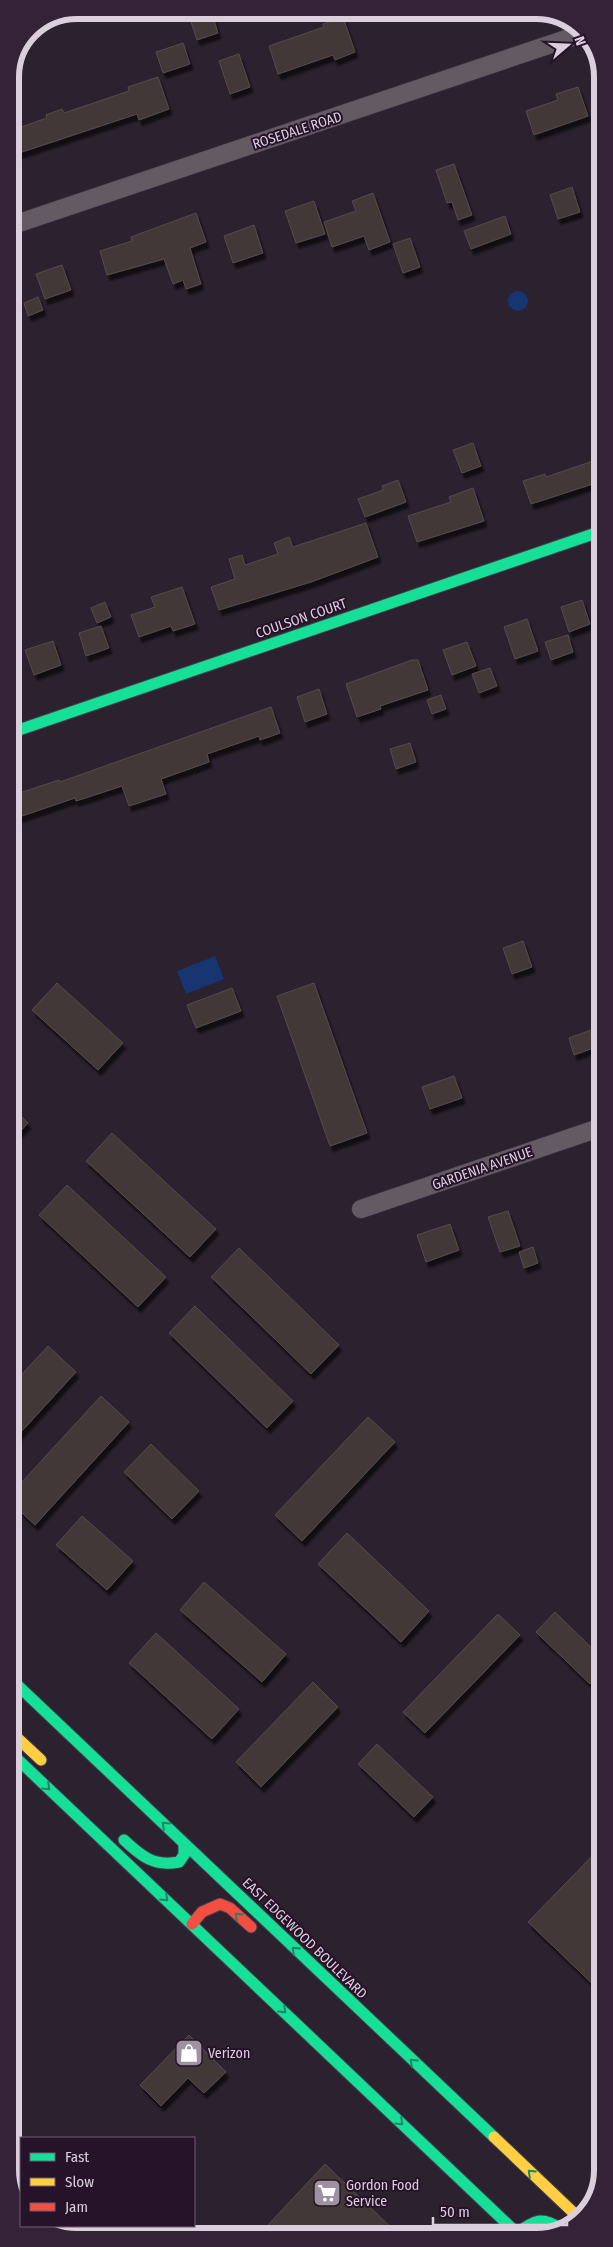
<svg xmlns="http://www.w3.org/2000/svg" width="613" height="2247" viewBox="0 0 613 2247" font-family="'Fira Sans Condensed',sans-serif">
<defs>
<filter id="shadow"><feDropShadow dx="3" dy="5.5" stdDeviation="1" flood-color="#0009"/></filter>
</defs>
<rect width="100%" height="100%" fill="#2c212e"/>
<path fill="#163571" d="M508 301a10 10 0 1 1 20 0a10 10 0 1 1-20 0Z
M215 956 224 979 186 994 177 971Z"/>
<path fill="#433838" stroke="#544b4c" filter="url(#shadow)" d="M212 14 218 33 197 40 191 22Z
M343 17 355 52 335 60 333 55 278 74 269 46 324 27 323 24Z
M183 43 190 64 163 73 156 52Z
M239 54 250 87 230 94 219 61Z
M158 77 169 109 139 120 137 114 10 156V131L47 118 46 115 62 109 64 113 129 91 128 87Z
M578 87 588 116 534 135 526 111 558 100 556 94Z
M454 164 472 215 458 220 452 202 447 203 436 170Z
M572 187 580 212 558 219 550 195Z
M373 193 390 242 369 250 364 236 332 247 324 222 356 211 352 201Z
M314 201 325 234 296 243 285 211Z
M196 213 206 242 190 248 201 284 186 289 183 280 173 284 164 259 107 275 100 251 132 241 131 237Z
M505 216 511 234 471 249 464 231Z
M254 225 263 253 233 263 224 236Z
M410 238 420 267 403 273 393 244Z
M62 265 71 290 45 299 36 274Z
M38 297 43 310 28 316 24 303Z
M473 443 481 466 462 473 453 450Z
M602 458V481L531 504 523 481 545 474 546 477Z
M398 480 406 502 365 517 358 499 383 490 382 486Z
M473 488 484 521 417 542 408 516 451 502 449 497Z
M366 523 378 557 311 582 219 610 211 587 235 579 229 559 242 555 245 565 278 554 274 543 289 537 293 547Z
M182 587 195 624 173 631 171 626 139 637 131 615 155 607 151 597Z
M582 600 590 624 569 632 561 607Z
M105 602 111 617 97 623 91 608Z
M527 619 538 651 515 659 504 627Z
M101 626 109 648 86 656 79 633Z
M568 635 573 652 551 660 545 642Z
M53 641 61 665 34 675 25 650Z
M467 642 476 666 452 675 443 650Z
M412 660H418L428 690 380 706 381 709 357 717 346 684Z
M490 668 497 686 479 693 472 674Z
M319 689 327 714 305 722 297 697Z
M441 695 446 709 432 714 427 700Z
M271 707 280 733 260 740 259 736 207 754 209 762 161 779 166 794 129 806 122 786 76 801 75 798 10 820V796L59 780 60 782Z
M410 743 416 762 396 769 390 749Z
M523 941 532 967 512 974 503 948Z
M57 983 123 1043 98 1070 32 1010Z
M314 983 367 1133 330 1146 277 996Z
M232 988 241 1011 196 1028 187 1005Z
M602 1026V1045L574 1055 569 1038Z
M454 1076 462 1098 430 1109 422 1087Z
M11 1107 28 1123 11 1141Z
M112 1133 216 1229 190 1257 86 1161Z
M67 1185 166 1277 138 1307 39 1215Z
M508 1211 520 1246 500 1252 488 1217Z
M450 1224 459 1250 426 1262 417 1235Z
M533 1247 538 1263 524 1268 519 1252Z
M239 1248 339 1345 311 1374 211 1277Z
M195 1306 293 1401 267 1428 169 1333Z
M48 1346 76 1372 11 1443V1386Z
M101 1396 129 1422 35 1525 11 1503V1494Z
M368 1417 395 1442 302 1541 275 1515Z
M151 1444 199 1491 172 1519 124 1472Z
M82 1516 133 1561 107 1590 56 1545Z
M347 1533 429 1611 401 1642 318 1564Z
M204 1582 286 1654 262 1682 180 1610Z
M555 1612 603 1659V1671L590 1684 536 1632Z
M498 1614 520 1635 425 1733 403 1712Z
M156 1633 239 1709 212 1739 129 1663Z
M313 1682 338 1707 261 1787 236 1762Z
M377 1744 433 1797 414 1817 358 1764Z
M603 1845V1994L528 1922Z
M189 2035 226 2072 204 2093 188 2078 161 2106 140 2085Z
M325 2164 400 2236H280L268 2225Z"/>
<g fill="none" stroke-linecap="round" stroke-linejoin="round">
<defs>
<path id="street" d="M10 226 584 33
M361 1209 602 1127"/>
<path id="fast" d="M10 733 602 531
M11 1679 494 2137
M11 1753 520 2236
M124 1840C141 1856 154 1867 179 1862L184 1855V1844
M517 2233C535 2220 542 2216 561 2229"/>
<path id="slow" d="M11 1732 41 1760
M494 2137 579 2218"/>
<path id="jam" d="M192 1924 202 1912 220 1904 230 1908 251 1927"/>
</defs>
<use href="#street" stroke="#483e4a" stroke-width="19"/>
<use href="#fast" stroke="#483e4a" stroke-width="13"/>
<use href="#slow" stroke="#483e4a" stroke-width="13"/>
<use href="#jam" stroke="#483e4a" stroke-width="13"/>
<use href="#street" stroke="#635a64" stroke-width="18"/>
<use href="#fast" stroke="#16e098" stroke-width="11"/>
<use href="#slow" stroke="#ffcf43" stroke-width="11"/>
<use href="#jam" stroke="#f24e42" stroke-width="11"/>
</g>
<defs><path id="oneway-chevron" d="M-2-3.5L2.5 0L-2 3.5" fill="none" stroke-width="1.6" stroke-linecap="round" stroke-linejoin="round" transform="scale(1.25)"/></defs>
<g stroke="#1d8466">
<use href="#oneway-chevron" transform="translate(47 1787) rotate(43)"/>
<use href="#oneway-chevron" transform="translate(165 1825) rotate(-137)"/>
<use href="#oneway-chevron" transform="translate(165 1898) rotate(43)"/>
<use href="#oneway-chevron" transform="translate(238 1916) rotate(-137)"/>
<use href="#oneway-chevron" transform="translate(295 1950) rotate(-136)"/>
<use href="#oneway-chevron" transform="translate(283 2010) rotate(44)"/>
<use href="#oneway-chevron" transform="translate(413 2062) rotate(-137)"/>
<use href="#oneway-chevron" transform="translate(400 2122) rotate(44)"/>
<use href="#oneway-chevron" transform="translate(531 2173) rotate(-137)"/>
</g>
<defs>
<symbol id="shop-square" viewBox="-11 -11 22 22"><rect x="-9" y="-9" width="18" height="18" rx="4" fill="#9e91a0" stroke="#261329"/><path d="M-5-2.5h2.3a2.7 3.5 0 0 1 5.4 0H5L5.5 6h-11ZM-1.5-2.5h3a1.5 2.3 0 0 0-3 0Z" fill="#fff"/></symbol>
<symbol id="supermarket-square" viewBox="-11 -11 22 22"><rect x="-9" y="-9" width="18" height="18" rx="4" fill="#9e91a0" stroke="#261329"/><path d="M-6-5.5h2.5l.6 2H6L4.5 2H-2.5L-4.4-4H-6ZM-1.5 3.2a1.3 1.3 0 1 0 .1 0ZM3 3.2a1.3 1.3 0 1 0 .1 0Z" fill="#fff"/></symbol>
</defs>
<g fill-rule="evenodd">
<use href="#shop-square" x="173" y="2037" width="32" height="32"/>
<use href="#supermarket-square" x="311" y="2177" width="32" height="32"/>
</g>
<g text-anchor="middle" stroke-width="4" stroke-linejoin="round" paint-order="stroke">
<g font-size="14" fill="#dbcedd" stroke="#261329">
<text transform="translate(297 130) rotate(-18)" y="5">ROSEDALE ROAD</text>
<text transform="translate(301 618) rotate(-19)" y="5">COULSON COURT</text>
<text transform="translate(482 1168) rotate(-19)" y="5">GARDENIA AVENUE</text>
<text transform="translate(305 1938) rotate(44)" y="5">EAST EDGEWOOD BOULEVARD</text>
</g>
<g font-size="14" fill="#dbcedd" stroke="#261329" text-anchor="start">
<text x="208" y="2058">Verizon</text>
<text x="346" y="2190">Gordon Food<tspan x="346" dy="16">Service</tspan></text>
</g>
</g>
<path d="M0 0H613V2247H0ZM77 19H536A58 58 0 0 1 594 77V2170A58 58 0 0 1 536 2228H77A58 58 0 0 1 19 2170V77A58 58 0 0 1 77 19Z" fill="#342237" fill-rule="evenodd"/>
<path fill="none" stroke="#dbcedd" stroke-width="6" d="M77 19H536A58 58 0 0 1 594 77V2170A58 58 0 0 1 536 2228H77A58 58 0 0 1 19 2170V77A58 58 0 0 1 77 19Z"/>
<rect x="20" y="2137" width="175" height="90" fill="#261329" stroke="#6e5e71"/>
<rect x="30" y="2153" width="25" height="8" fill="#16e098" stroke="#6e5e71"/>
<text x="65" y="2162" font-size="15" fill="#dbcedd">Fast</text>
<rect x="30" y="2178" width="25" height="8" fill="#ffcf43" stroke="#6e5e71"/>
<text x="65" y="2187" font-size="15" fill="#dbcedd">Slow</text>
<rect x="30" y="2203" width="25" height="8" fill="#f24e42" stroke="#6e5e71"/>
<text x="65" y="2212" font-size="15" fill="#dbcedd">Jam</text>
<g transform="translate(568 45) rotate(71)" stroke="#261329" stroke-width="4" paint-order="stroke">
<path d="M0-4L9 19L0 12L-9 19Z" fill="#dbcedd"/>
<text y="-8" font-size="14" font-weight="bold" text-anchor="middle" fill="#dbcedd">N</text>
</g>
<path d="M433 2217v8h134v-8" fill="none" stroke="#dbcedd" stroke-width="2.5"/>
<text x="440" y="2217" font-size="15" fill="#dbcedd" stroke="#261329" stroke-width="4" paint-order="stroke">50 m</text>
</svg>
